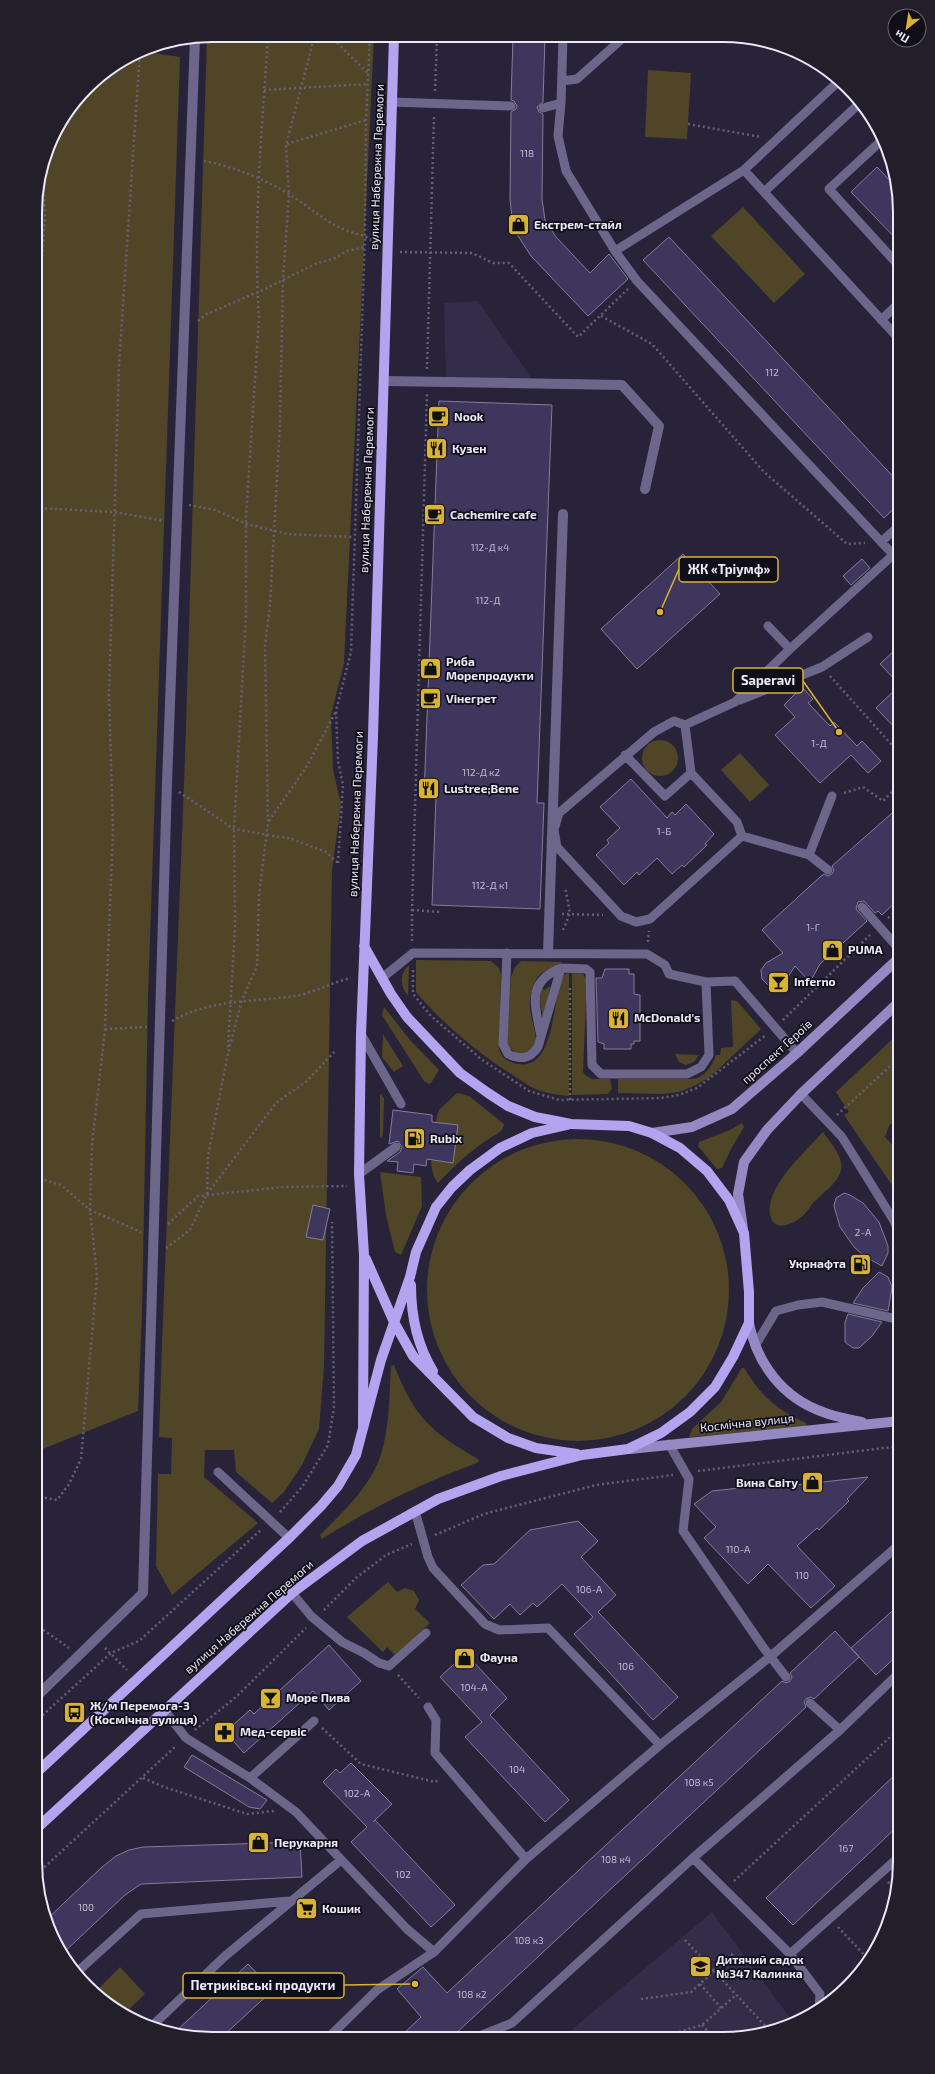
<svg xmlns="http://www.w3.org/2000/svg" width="935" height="2074" viewBox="0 0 935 2074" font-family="'Exo 2',sans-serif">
<rect width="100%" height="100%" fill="#282339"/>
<path fill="#332d49" d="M478 301 532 379H446L444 303Z
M712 1912 793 2022 769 2033 723 2039 562 2038Z"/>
<path fill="#504627" d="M212 35 374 36 344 663 331 715 333 770 341 804 332 870 324 1366 319 1429 302 1465 284 1492 272 1503 236 1472 234 1450H205L204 1477 258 1523 172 1595 156 1566 158 1474H171L172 1438 159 1437 162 1344 185 758 207 36Z
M140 51 180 57 148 998 142 1312 138 1411 35 1452V200L53 134 95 79Z
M648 70 691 73 687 139 645 137Z
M743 207 805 274 774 303 711 236Z
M642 758a18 18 0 1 1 36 0a18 18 0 1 1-36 0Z
M740 753 769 785 750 802 721 770Z
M416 960 491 961 499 968 501 975 499 1049C502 1057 506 1061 514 1063 557 1076 551 996 564 975L569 972V1096C557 1095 546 1093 535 1089 528 1086 521 1080 514 1076 478 1053 444 1025 416 992Z
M521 961 562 962C554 969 539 970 535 982 532 989 529 1001 530 1009 532 1028 547 1050 518 1054L511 1049 507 1041 511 977 515 967Z
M409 965 408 996C400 986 399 974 409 965Z
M572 973 583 974 587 980 583 1072 585 1075 592 1079H610L612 1089 608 1094 572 1095Z
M550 986 545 1016H543C540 1006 539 998 542 988L544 990Z
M731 1000 737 1001 761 1029 710 1077 694 1086 679 1092 663 1094 618 1093V1079H694C706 1076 712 1066 716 1055H720L721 1048 733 1047Z
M384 1007 410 1040 439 1070 431 1083 429 1084 424 1081 382 1015Z
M900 1032V1116L889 1126 885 1137 900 1153V1197L844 1115 849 1112 836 1092Z
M383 1034 403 1066 394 1072 382 1057Z
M675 1054 699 1055 694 1062 686 1065 679 1062Z
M457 1093 469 1096 504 1124C503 1132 496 1134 490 1138 470 1151 454 1166 438 1183 425 1166 434 1136 437 1116L439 1110Z
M380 1094 384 1098 383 1135 380 1138Z
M742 1123 744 1127 730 1151 722 1168 717 1169 698 1146 699 1142 730 1130Z
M823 1132C830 1142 844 1157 841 1170 838 1183 825 1191 816 1200 810 1205 807 1214 800 1218 773 1238 762 1215 775 1190 787 1167 806 1151 823 1132Z
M427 1290a151 151 0 1 1 302 0a151 151 0 1 1-302 0Z
M380 1172 421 1177 422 1206 401 1255 395 1252 386 1215Z
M394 1365C415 1418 430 1431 478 1459L479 1462C421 1484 374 1506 322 1539L320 1535C343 1512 371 1486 381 1454 390 1426 389 1395 391 1366Z
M742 1368H744C761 1396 776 1409 806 1423V1427L689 1437 692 1429 721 1402Z
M388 1582 397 1592 405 1588 414 1591 419 1600 415 1609 430 1623 395 1655 387 1647 383 1652 347 1617Z
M120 1967 145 1994 124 2014 94 1993Z"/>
<path fill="#3f365d" stroke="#827e98" d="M513 37H545L543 102 537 107 539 112 543 114 542 199 545 220 556 237 590 273 609 254 628 279 588 316 531 256 513 228 510 199 511 112 516 109 517 106 514 101 511 100Z
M877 167 897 188 900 212V243L851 192Z
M669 237 900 484V503L884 518 643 260Z
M439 401 552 405 537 803H544L540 909 432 905 436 796H424Z
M683 554 720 594 637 669 601 629Z
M862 559 870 568 851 585 843 576Z
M900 645V685L880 664Z
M900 685V733L876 708Z
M802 687 813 699 808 703 830 726 834 722 857 746 862 741 881 761 868 773 851 755 820 783 775 735 795 717 784 705Z
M631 779 667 818 672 812 675 815 686 804 714 834 705 844 707 845 684 867 682 865 672 874 657 858 639 875 637 872 624 885 596 855 609 843 607 840 620 828 600 807Z
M900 806V898L882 915 878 911 875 913 864 901 858 902 856 909 867 921 820 964 810 982 795 966 782 986 778 987 769 986 762 979 761 970 766 963 783 953 762 930 820 877 824 874 828 876 832 874 834 870 832 866Z
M605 969H629V974H634V994L640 995V1041H634V1044H631V1049H604V1044L598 1042 596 978H602Z
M393 1110 432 1115V1122L458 1125 453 1163 427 1159 426 1166 414 1164 413 1173 397 1171 398 1162 387 1161 400 1152 402 1147 398 1141 389 1144Z
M844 1193 850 1195 863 1203 879 1222 888 1246V1253L882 1266 864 1256 854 1247 840 1227 834 1206 836 1198Z
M313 1205 330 1209 323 1240 306 1237Z
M879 1272 888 1277 892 1287 888 1311 853 1303 863 1288Z
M848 1314 882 1322 872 1336 859 1348H853L845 1342V1322Z
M868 1477 847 1499 849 1501 819 1530 817 1528 797 1546 835 1586 811 1608 768 1564 748 1584 704 1538 716 1527 694 1504 712 1491 795 1482V1485Z
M578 1521 598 1541 581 1557 616 1595 598 1612 678 1697 653 1720 574 1634 593 1617 562 1584 537 1607 533 1603 520 1615 510 1604 494 1619 461 1585 483 1565 494 1564 530 1530Z
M900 1604V1653L876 1675 851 1648Z
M835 1631 859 1657 814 1699 811 1697 806 1699 804 1702 806 1707 452 2037H400L421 2017 397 1989 423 1967 447 1993 782 1681 786 1683 790 1681 792 1677 790 1673Z
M329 1645 361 1681 329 1710 313 1691 244 1753 225 1732 250 1710 254 1714Z
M468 1656 507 1698 490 1715 569 1800 545 1822 465 1737 482 1722 440 1677 454 1664 456 1667Z
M192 1755 267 1800 260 1809 249 1807 184 1767Z
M351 1763 392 1804 373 1822 375 1820 455 1905 431 1927 351 1842 367 1827 323 1782 336 1769 340 1773Z
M900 1770V1824L793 1925 766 1898Z
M300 1842 302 1877 141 1884 125 1895 62 1954 46 1920 101 1868 116 1856 129 1850 143 1847Z
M248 1964 273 1990 223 2036 173 2034Z"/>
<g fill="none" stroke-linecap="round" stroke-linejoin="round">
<path stroke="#656074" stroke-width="2.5" stroke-dasharray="2 3" stroke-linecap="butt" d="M330 36 368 73
M264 90 368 84
M435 91 437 36
M688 124 761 137
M287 144 366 120
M204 161C235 167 261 178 289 194 307 205 324 221 343 229 355 235 363 233 374 242
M400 252 472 253 493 263H509L578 337 628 289
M601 316 652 344 764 472 847 544 865 543
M198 321 207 314 265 289 315 264 335 258 347 251 365 247
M35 351 45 217 43 173
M427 369 434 116
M189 505 215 510 247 524 287 534 354 537
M35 508 114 512 164 521
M830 676 900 754
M179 792 234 829 292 839 326 852 337 862
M844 793 863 787 883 801 900 784
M269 821 307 766 336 711
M338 863 343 785 338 761 336 711 351 652 365 235 366 120 370 36
M412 910 441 912
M562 914 603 915
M888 918 900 908
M563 930 570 913 565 887
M412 941V910L427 394
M648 942 649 931
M413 970V994L430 1015 481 1059 529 1091 559 1100 661 1098 679 1095 697 1088 766 1035
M783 1020 870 935
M172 1021C211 999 253 1002 295 996 314 993 332 982 351 978
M105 1029 147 1027
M228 1047 235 928 234 829 246 615V517L259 318C253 224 262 129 268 35
M570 1100V986
M837 1115 900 1057
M35 1177 61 1185 90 1210 141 1232
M207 1194 208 1156 228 1053 242 1000 257 966 259 895 268 822 265 645 270 605 280 423 283 279 289 194 286 145 312 46 313 36
M168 1224 198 1196 284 1187 347 1186
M166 1248 190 1230 207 1194 276 1103 307 1081 336 1050
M698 1471 900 1446
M35 1496 57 1500 69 1484 81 1459 97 1276 90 1210 92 1145 105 1029 113 831 109 695 119 365 140 51
M280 1512 302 1487 328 1445 334 1407 332 1222
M435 1535 484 1514 596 1485 673 1475
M324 1610 356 1578 386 1555 412 1544
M35 1624 69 1648
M105 1648 127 1670
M398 1675 419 1698
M35 1722 111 1653 139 1641 262 1529
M322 1728 361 1764 435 1782 440 1779
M195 1730 236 1697 306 1628
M143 1778 164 1787 247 1814 274 1811
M37 1874 176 1746
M734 1881 900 1728
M888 1882 896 1890
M838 1927 869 1960
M685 1940 771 2032
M700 1984 721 2008
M641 1999 691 1992 735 1952
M702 2025 715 2039
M678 2032 686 2039
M655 2039 702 2025 736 1995"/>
<path stroke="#6d668b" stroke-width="9" d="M840 80 744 170 615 251 637 281 900 562
M562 81 577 79 623 38
M391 102 511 106
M561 103 563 37
M860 103 764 192 900 340
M543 108 561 103 558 136 566 171 615 251
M882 140 829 189 900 267
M744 170 764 192
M881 320 900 302
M881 542 900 525
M768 626 790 649
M740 700 822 667 868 637
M685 725 691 773 737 822 742 836 809 855 828 870
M625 755 665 796 691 773
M742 836 650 919 636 922 621 916 557 847 554 830 559 813 654 732 674 721 685 725 735 702 790 649 893 555
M809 855 832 796
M862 907 900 950
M507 953 503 1044 508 1054C521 1060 530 1059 538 1047L561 968 586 969 590 972 592 1065 601 1074H687L701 1067 709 1055 706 982
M382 978 413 953 647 954 665 965 669 974 706 982 735 981 797 1053
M361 1034 401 1104
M541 1036C535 1005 526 982 561 968
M801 1094 842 1137 894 1221 900 1234
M359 1174 396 1147
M755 1346 776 1311 798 1305 822 1302 892 1318 900 1314
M669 1444 689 1479 683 1531 763 1647 786 1677
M218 1472 289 1538
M415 1511 428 1557 433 1568 485 1624 499 1630 548 1628 660 1745
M292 1593 311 1616 342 1642 364 1653 379 1663 389 1666 426 1633
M810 1703 840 1730
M428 1707 436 1720 435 1753 526 1859
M164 1710 186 1738 250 1778 296 1812 407 1929 434 1952
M250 1778 314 1721
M693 1858 790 1954 900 1856
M790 1954 820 1994 819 2010
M76 1973 141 1914 290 1901
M151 2027 224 1957 341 1860
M329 2037 377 1990 434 1952 526 1859 660 1745 771 1656 900 1544
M477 2037 512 2023 693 1858 840 1730 900 1672"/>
<path stroke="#6d668b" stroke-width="10" d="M35 1698 143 1593 167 783 195 38"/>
<path stroke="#6d668b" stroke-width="10" d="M384 381 622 385 659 426 645 489
M548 953 563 514"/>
<path stroke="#9589c4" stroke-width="10" d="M652 1133 692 1127 732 1109 797 1053 900 957
M743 1229 738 1194 744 1162 767 1130 801 1094 900 1001
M749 1323C757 1364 783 1398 823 1412 835 1417 849 1419 862 1422
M630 1449 900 1421"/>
<path stroke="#b4a4f0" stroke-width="10" d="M366 1259 394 1322 413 1356 473 1417 508 1438 536 1448 577 1454
M411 1285C411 1315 417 1345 433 1371
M363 1426 364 1255 359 1174 361 1034 373 736 394 36
M35 1774 289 1538 321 1506 338 1486 356 1455 381 1360 410 1277 416 1252 436 1207 452 1187 470 1170 500 1148 532 1133 567 1125
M35 1830 292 1593 362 1541 438 1499 501 1476 582 1455 628 1449 661 1433 690 1412 715 1387 733 1357 749 1323V1292L744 1233 729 1200 707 1171 680 1148 652 1133 629 1126 571 1124 535 1117 508 1106 488 1093 460 1073 407 1017 391 994 364 946"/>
</g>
<defs>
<symbol id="shop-square" viewBox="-11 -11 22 22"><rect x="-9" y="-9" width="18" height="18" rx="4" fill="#d9b334" stroke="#100e18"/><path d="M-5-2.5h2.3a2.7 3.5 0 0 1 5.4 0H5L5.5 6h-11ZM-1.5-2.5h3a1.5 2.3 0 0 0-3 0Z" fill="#111"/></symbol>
<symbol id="cafe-square" viewBox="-11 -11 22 22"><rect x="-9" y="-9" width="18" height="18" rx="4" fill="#d9b334" stroke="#100e18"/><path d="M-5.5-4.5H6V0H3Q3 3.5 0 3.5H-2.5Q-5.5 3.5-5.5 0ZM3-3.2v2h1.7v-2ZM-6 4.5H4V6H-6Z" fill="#111"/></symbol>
<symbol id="restaurant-square" viewBox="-11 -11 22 22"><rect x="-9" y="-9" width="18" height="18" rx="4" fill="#d9b334" stroke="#100e18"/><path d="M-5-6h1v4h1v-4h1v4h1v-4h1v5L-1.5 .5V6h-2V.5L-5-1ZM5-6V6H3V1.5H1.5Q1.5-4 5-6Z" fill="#111"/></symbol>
<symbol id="bar-square" viewBox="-11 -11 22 22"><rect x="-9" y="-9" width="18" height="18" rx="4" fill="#d9b334" stroke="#100e18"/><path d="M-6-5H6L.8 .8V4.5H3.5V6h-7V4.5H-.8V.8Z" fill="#111"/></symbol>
<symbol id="fuel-square" viewBox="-11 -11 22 22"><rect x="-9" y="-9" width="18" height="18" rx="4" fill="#d9b334" stroke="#100e18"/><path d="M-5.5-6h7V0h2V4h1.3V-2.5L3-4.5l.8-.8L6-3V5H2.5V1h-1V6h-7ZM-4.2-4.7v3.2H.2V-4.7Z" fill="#111"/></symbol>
<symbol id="bus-square" viewBox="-11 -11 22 22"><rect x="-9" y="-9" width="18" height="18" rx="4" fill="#d9b334" stroke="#100e18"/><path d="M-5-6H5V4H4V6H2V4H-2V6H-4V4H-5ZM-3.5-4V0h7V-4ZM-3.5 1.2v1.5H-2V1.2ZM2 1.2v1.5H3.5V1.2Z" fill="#111"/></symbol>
<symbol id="pharmacy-square" viewBox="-11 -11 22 22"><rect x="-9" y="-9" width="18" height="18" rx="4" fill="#d9b334" stroke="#100e18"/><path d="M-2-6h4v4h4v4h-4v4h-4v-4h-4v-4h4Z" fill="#111"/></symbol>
<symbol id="supermarket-square" viewBox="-11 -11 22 22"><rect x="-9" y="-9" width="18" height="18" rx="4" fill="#d9b334" stroke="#100e18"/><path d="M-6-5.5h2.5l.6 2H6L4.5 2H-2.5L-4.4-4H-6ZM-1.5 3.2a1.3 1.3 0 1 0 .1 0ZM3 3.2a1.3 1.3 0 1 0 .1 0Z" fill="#111"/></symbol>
<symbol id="school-square" viewBox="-11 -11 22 22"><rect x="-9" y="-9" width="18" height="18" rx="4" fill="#d9b334" stroke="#100e18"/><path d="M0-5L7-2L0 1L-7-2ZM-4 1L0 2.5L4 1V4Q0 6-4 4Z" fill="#111"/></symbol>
</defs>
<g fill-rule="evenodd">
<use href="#shop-square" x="506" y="212" width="25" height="25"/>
<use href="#cafe-square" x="426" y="404" width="25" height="25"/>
<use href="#restaurant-square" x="424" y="436" width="25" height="25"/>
<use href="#cafe-square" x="422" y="502" width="25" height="25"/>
<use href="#shop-square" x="418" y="656" width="25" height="25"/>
<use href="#cafe-square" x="418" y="686" width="25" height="25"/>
<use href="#restaurant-square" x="416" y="776" width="25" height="25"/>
<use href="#shop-square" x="820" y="938" width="25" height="25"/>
<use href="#bar-square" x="766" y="970" width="25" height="25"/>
<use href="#restaurant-square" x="606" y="1006" width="25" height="25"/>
<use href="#fuel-square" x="402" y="1126" width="25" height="25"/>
<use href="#fuel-square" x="848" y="1252" width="25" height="25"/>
<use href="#shop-square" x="800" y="1470" width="25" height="25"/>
<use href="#shop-square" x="452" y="1646" width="25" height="25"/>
<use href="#bar-square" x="258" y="1686" width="25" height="25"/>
<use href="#bus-square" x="62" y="1700" width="25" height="25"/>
<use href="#pharmacy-square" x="212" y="1720" width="25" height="25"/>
<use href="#shop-square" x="246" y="1830" width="25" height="25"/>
<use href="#supermarket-square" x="294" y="1896" width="25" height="25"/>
<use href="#school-square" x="688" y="1954" width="25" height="25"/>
</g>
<g text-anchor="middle" stroke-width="3.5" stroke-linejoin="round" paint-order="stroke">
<g font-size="10" fill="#c0bcd0">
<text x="527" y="157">118</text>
<text x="772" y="376">112</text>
<text x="490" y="551">112-Д к4</text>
<text x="488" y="604">112-Д</text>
<text x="819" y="747">1-Д</text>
<text x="481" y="776">112-Д к2</text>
<text x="664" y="835">1-Б</text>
<text x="490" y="889">112-Д к1</text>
<text x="813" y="931">1-Г</text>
<text x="863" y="1236">2-А</text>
<text x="738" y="1553">110-А</text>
<text x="802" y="1579">110</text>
<text x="589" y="1593">106-А</text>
<text x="626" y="1670">106</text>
<text x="474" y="1691">104-А</text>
<text x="517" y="1773">104</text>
<text x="699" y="1786">108 к5</text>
<text x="357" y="1797">102-А</text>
<text x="846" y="1852">167</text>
<text x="616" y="1863">108 к4</text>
<text x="403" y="1878">102</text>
<text x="86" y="1911">100</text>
<text x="529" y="1944">108 к3</text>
<text x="472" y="1998">108 к2</text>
</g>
<g font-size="12" fill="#ebe8f7" stroke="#100e18">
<text transform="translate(377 167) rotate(-88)" y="4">вулиця Набережна Перемоги</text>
<text transform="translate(367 490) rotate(-88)" y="4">вулиця Набережна Перемоги</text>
<text transform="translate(356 814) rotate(-88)" y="4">вулиця Набережна Перемоги</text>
<text transform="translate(777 1052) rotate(-42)" y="4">проспект Героїв</text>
<text transform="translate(747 1423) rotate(-6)" y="4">Космічна вулиця</text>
<text transform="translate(249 1617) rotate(-41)" y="4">вулиця Набережна Перемоги</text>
</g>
<g font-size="12" font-weight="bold" fill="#ebe8f7" stroke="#100e18" text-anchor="start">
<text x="534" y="229">Екстрем-стайл</text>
<text x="454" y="421">Nook</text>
<text x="452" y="453">Кузен</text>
<text x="450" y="519">Cachemire cafe</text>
<text x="446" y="666">Риба<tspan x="446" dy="14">Морепродукти</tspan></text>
<text x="446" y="703">Vінегрет</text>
<text x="444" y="793">Lustree;Bene</text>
<text x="848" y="954">PUMA</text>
<text x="794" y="986">Inferno</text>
<text x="634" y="1022">McDonald's</text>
<text x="430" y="1143">Rubix</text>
<text x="846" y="1268" text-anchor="end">Укрнафта</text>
<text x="798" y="1487" text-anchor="end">Вина Світу</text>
<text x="480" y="1662">Фауна</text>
<text x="286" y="1702">Море Пива</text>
<text x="90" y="1710">Ж/м Перемога-3<tspan x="90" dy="14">(Космічна вулиця)</tspan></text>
<text x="240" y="1736">Мед-сервіс</text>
<text x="274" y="1847">Перукарня</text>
<text x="322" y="1913">Кошик</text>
<text x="716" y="1964">Дитячий садок<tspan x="716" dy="14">№347 Калинка</tspan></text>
</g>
</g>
<path d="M0 0H935V2074H0ZM212 42H723A170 170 0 0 1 893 212V1862A170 170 0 0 1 723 2032H212A170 170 0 0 1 42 1862V212A170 170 0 0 1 212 42Z" fill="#221f2a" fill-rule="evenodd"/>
<path fill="none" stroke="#ebe8f7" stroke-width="2" d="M212 42H723A170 170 0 0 1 893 212V1862A170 170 0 0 1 723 2032H212A170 170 0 0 1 42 1862V212A170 170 0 0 1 212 42Z"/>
<path fill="none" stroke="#d9b334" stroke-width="1.5" d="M660 612L679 569M839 732L803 681M415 1984L344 1985"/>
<g fill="#d9b334" stroke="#100e18" stroke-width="1.5">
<circle cx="660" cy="612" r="4"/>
<circle cx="839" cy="732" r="4"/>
<circle cx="415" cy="1984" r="4"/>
</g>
<g fill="#100e18" stroke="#d9b334" stroke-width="1.5">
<rect x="679" y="557" width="99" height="25" rx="4"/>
<rect x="733" y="668" width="70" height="25" rx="4"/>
<rect x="183" y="1973" width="161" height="25" rx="4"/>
</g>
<g font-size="13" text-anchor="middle" font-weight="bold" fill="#ebe8f7">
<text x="729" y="574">ЖК «Тріумф»</text>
<text x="768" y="685">Saperavi</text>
<text x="263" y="1990">Петриківські продукти</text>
</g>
<g transform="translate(907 28) rotate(210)"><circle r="19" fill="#100e18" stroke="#686571"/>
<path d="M0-3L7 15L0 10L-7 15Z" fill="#d9b334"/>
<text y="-6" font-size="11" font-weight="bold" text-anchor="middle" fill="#ebe8f7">Пн</text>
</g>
</svg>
